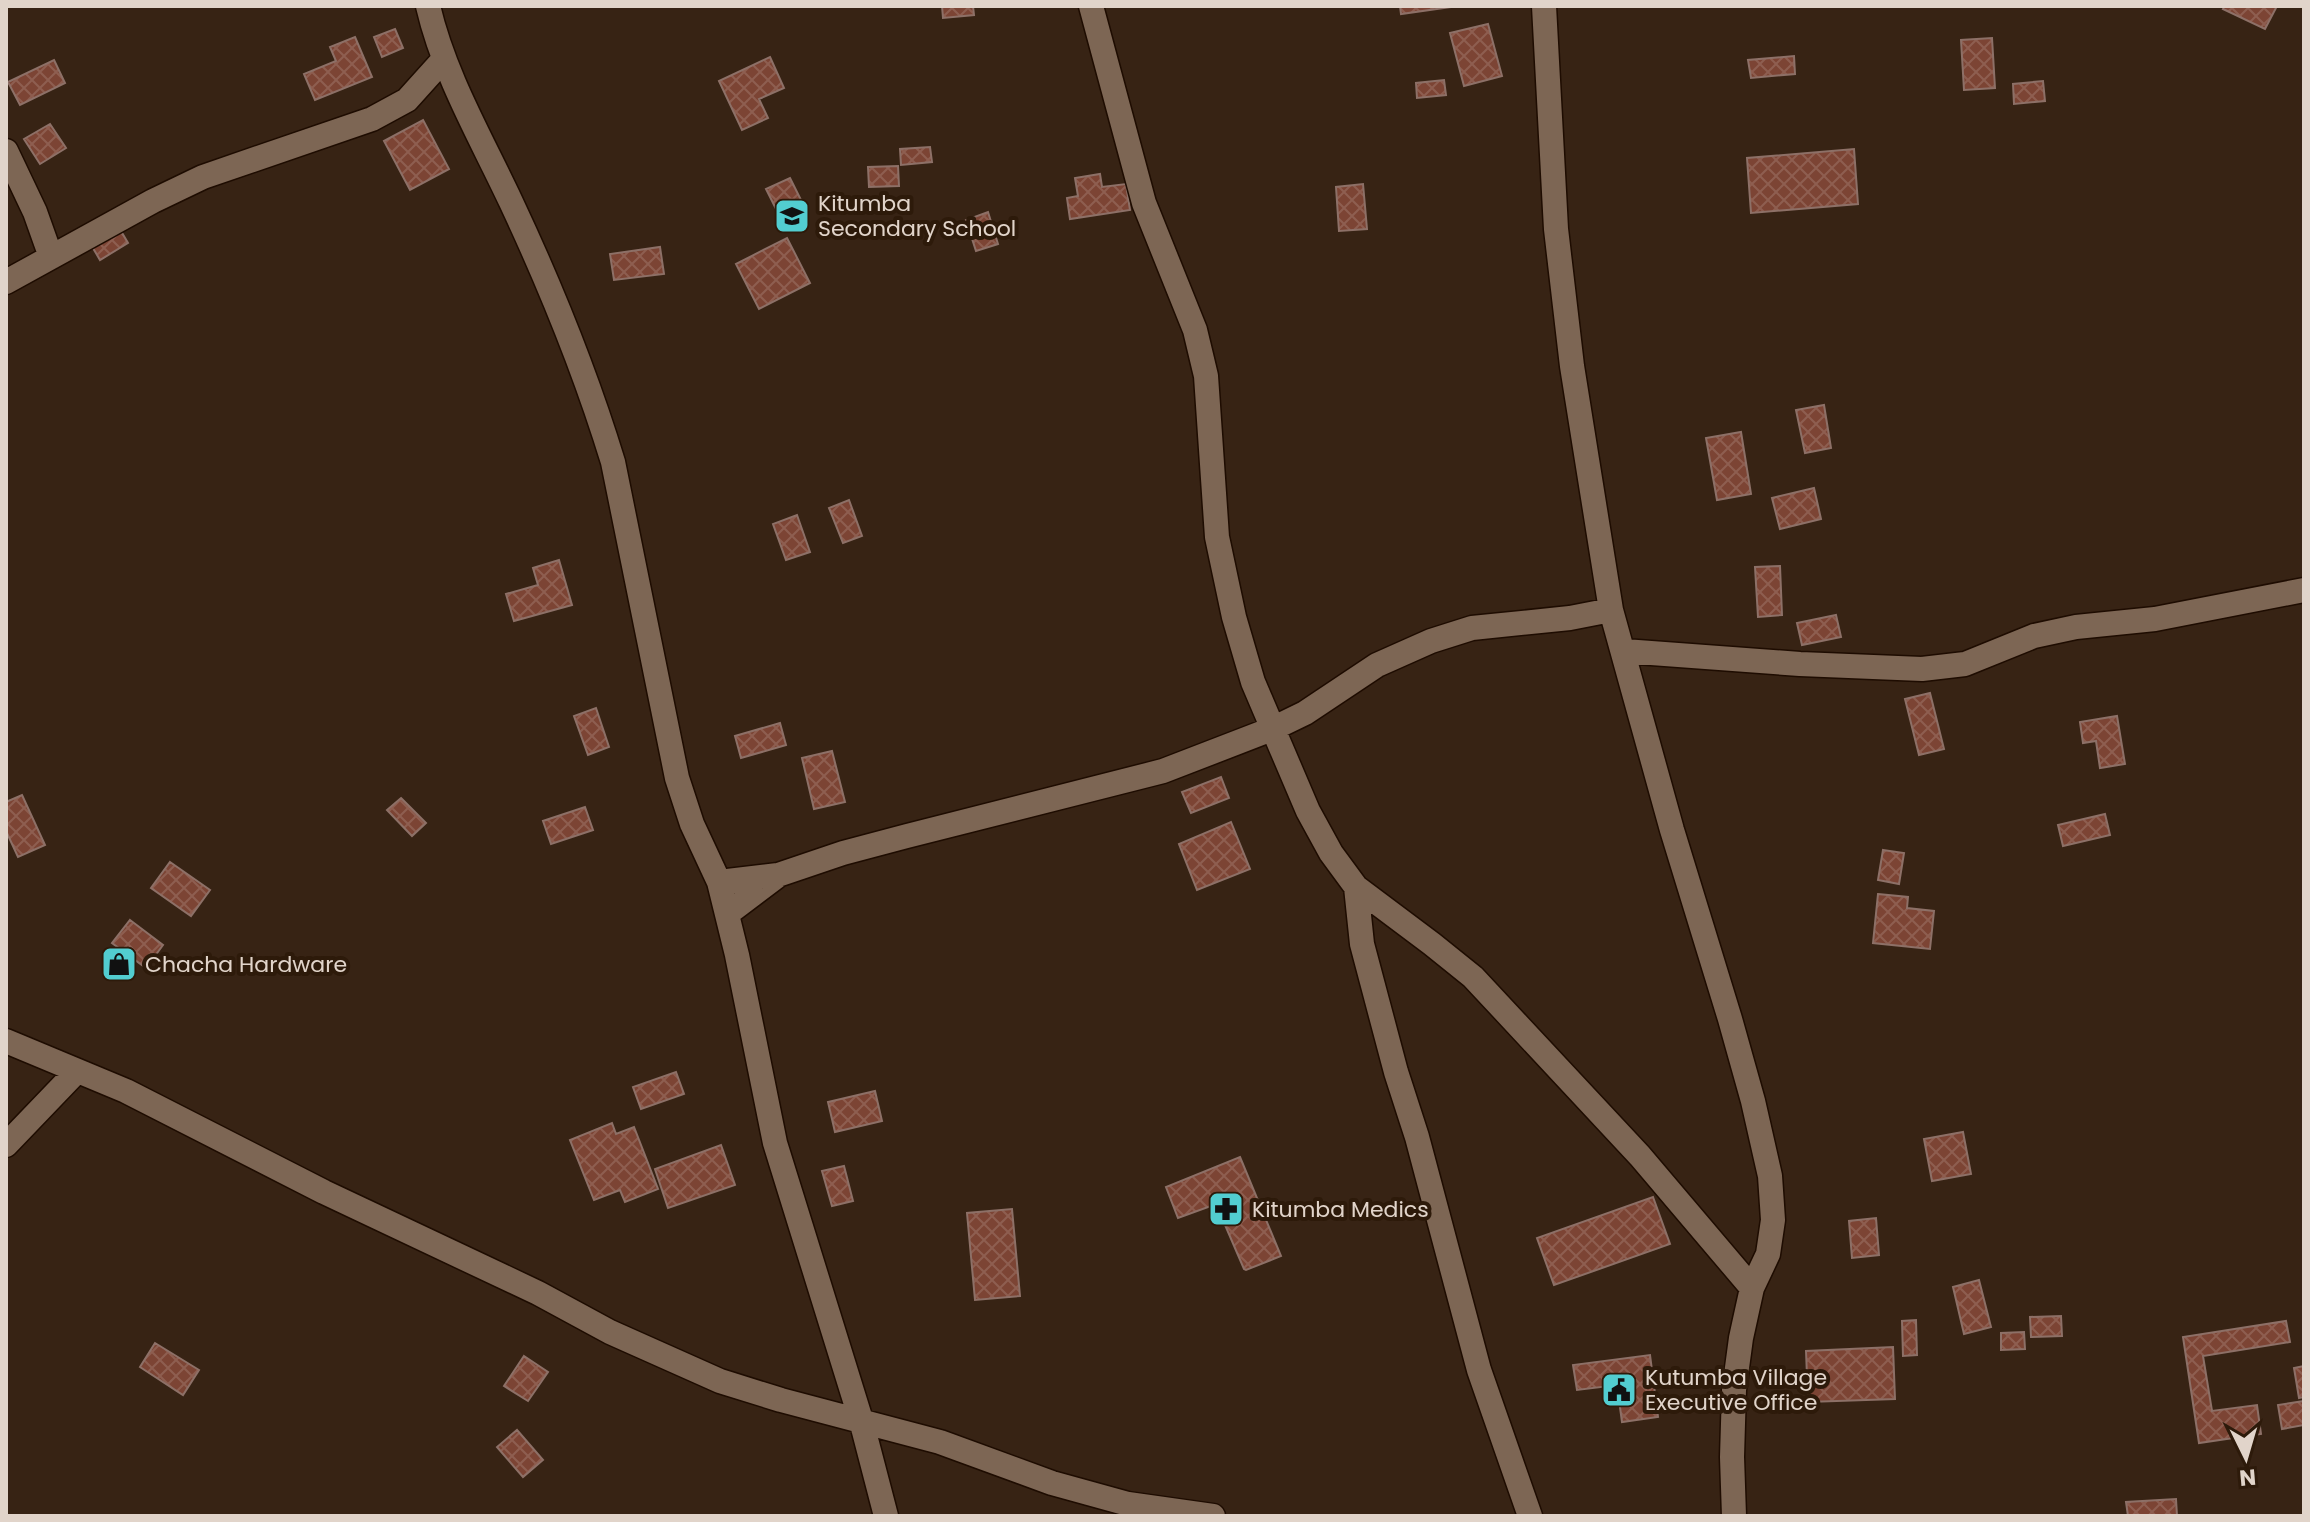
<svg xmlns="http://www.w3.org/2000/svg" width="2310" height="1522" viewBox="0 0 2310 1522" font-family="Poppins,sans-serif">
<defs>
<pattern id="building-cross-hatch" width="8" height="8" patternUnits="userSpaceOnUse" patternTransform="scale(2)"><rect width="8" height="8" fill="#7c4434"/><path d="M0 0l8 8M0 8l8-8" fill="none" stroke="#8e5e50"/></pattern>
</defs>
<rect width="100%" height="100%" fill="#372314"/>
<path fill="url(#building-cross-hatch)" stroke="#8d7067" stroke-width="2" d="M942 6H973L974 15 943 18Z
M1400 6H1458L1401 14Z
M2225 6H2277L2265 29 2223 9Z
M1488 24 1502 76 1464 86 1450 33Z
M395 29 403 48 382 57 374 37Z
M355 37 372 77 315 100 304 74 336 61 330 47Z
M1992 38 1995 88 1964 90 1961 40Z
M1794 56 1795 74 1751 78 1748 60Z
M770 57 784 88 759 99 768 118 742 130 719 81Z
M54 60 65 83 20 105 8 82Z
M1444 80 1446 95 1417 98 1416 83Z
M2043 81 2045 101 2014 104 2013 84Z
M423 120 449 169 410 190 384 141Z
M50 124 66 148 40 164 24 139Z
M930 147 932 162 901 165 900 149Z
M1854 149 1858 204 1751 213 1747 158Z
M898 166 899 186 869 187 868 167Z
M1100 174 1102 187 1126 184 1130 210 1070 219 1067 198 1078 196 1075 178Z
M790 178 802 202 778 213 766 189Z
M1363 184 1367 229 1339 231 1336 187Z
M988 212 998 244 976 251 966 220Z
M118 226 128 243 100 260 90 243Z
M787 238 810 283 759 309 736 264Z
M660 247 664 274 614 280 610 254Z
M1824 405 1831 448 1805 453 1796 410Z
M1741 432 1751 494 1717 500 1706 438Z
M1814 488 1821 519 1780 529 1772 498Z
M849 500 862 536 843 543 829 508Z
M797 515 810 552 786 560 773 524Z
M559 560 572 605 514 621 506 594 538 585 533 568Z
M1780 566 1782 615 1758 617 1755 567Z
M1836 615 1841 637 1802 645 1797 623Z
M1930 693 1944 749 1919 755 1905 699Z
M596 708 609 747 588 755 574 716Z
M2117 716 2125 764 2100 768 2096 741 2083 743 2080 722Z
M780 723 786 745 741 758 735 736Z
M832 751 845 802 814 809 802 758Z
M1221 777 1229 798 1191 813 1182 792Z
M22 795 45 845 18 857 6 831V802Z
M401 798 426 823 412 836 387 810Z
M585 807 593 830 551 844 543 821Z
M2105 814 2110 835 2063 846 2058 825Z
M1231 822 1250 869 1197 890 1179 844Z
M1883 850 1904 853 1899 884 1878 880Z
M170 862 210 890 191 916 151 888Z
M1878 894 1908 897 1907 908 1934 911 1930 949 1873 943Z
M130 920 163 945 146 968 112 943Z
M676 1072 684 1094 641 1109 633 1087Z
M875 1091 882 1121 835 1132 828 1102Z
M612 1123 616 1134 634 1127 658 1189 625 1202 620 1190 594 1200 570 1140Z
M1963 1132 1971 1174 1932 1181 1924 1139Z
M721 1145 735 1185 668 1208 655 1169Z
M1240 1157 1281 1256 1246 1270 1244 1269 1225 1225 1227 1224 1219 1203 1178 1218 1166 1187Z
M844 1166 853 1201 832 1206 822 1171Z
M1653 1197 1670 1244 1554 1285 1537 1238Z
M1012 1209 1020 1296 975 1300 967 1213Z
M1876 1218 1879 1255 1852 1258 1849 1221Z
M1979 1280 1991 1327 1964 1334 1953 1287Z
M2061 1316 2062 1336 2031 1337 2030 1317Z
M1916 1320 1917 1355 1903 1356 1902 1321Z
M2286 1321 2290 1342 2203 1356 2212 1411 2257 1405 2261 1434 2199 1443 2183 1337Z
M2024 1332 2025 1349 2001 1350V1333Z
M155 1343 199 1370 183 1395 140 1367Z
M1893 1347 1895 1399 1808 1402 1806 1351Z
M1650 1355 1658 1417 1622 1422 1617 1385 1577 1390 1573 1365Z
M524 1356 548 1372 528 1401 504 1386Z
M2304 1366V1397L2299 1398 2294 1368Z
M2304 1401V1425L2282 1429 2278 1405Z
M517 1430 543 1460 523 1477 497 1447Z
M2176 1499 2177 1516H2128L2126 1502Z"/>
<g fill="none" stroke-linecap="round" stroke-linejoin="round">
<defs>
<path id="minor" d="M428 6C444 75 481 138 511 202 550 285 586 374 613 462L677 778 692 824 719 882 737 955 775 1143 861 1420 886 1516
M1091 6 1144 203 1195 330 1206 376 1217 537 1234 617 1253 682 1308 811 1331 853 1356 887 1432 944 1473 977 1640 1156 1752 1288
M1544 6 1556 229 1572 366 1611 610 1672 830 1730 1019 1753 1101 1770 1176 1773 1220 1768 1254 1752 1288 1741 1338 1734 1390 1732 1457 1734 1516
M6 151 35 212 51 257
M6 282 153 201 203 177 372 119 407 100 443 60
M1624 651 1800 664 1922 669 1965 664 2034 636 2076 627 2155 619 2304 590
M719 882 778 875 843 853 907 836 1163 771 1272 729 1305 713 1377 665 1431 641 1472 628 1570 618 1611 610
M1356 887 1362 944 1396 1072 1417 1137 1479 1370 1530 1516
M727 914 776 877
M6 1041 126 1091 324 1192 538 1293 610 1332 720 1381 781 1400 940 1442 1052 1483 1128 1504 1213 1516
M6 1145 77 1071"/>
</defs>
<use href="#minor" stroke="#1e0c01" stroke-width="27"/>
<use href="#minor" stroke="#7d6654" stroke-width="24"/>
</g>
<defs>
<symbol id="school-square" viewBox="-11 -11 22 22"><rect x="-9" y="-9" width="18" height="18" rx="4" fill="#52cdd0" stroke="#2d1a0a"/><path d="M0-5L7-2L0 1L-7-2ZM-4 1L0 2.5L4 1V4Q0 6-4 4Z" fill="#111"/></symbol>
<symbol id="shop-square" viewBox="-11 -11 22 22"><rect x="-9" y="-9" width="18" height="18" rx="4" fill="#52cdd0" stroke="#2d1a0a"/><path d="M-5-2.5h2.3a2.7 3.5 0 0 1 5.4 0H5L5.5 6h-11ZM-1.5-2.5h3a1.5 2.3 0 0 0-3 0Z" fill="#111"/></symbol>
<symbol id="pharmacy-square" viewBox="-11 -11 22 22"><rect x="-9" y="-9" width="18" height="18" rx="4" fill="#52cdd0" stroke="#2d1a0a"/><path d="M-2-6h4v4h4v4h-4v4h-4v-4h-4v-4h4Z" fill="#111"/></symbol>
<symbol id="civic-square" viewBox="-11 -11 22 22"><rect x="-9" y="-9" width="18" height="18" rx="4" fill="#52cdd0" stroke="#2d1a0a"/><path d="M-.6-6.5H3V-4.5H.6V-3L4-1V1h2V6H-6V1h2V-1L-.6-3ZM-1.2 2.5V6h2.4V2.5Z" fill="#111"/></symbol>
</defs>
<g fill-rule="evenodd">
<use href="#school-square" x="772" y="196" width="40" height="40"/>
<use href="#shop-square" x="99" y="944" width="40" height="40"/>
<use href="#pharmacy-square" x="1206" y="1189" width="40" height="40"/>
<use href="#civic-square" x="1599" y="1370" width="40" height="40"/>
</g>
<g text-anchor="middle" stroke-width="8" stroke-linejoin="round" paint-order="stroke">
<g font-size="22" fill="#e1d4ca" stroke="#2d1a0a" text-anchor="start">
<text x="818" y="211">Kitumba<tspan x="818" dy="25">Secondary School</tspan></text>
<text x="145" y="972">Chacha Hardware</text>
<text x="1252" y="1217">Kitumba Medics</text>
<text x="1645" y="1385">Kutumba Village<tspan x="1645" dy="25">Executive Office</tspan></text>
</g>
</g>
<rect width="2310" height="1522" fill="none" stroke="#e1d4ca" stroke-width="16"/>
<g transform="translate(2246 1458) rotate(175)" stroke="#2d1a0a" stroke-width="6" paint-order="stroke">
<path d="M0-6L14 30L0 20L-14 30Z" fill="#e1d4ca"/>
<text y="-12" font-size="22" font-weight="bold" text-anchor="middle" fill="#e1d4ca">N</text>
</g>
</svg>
